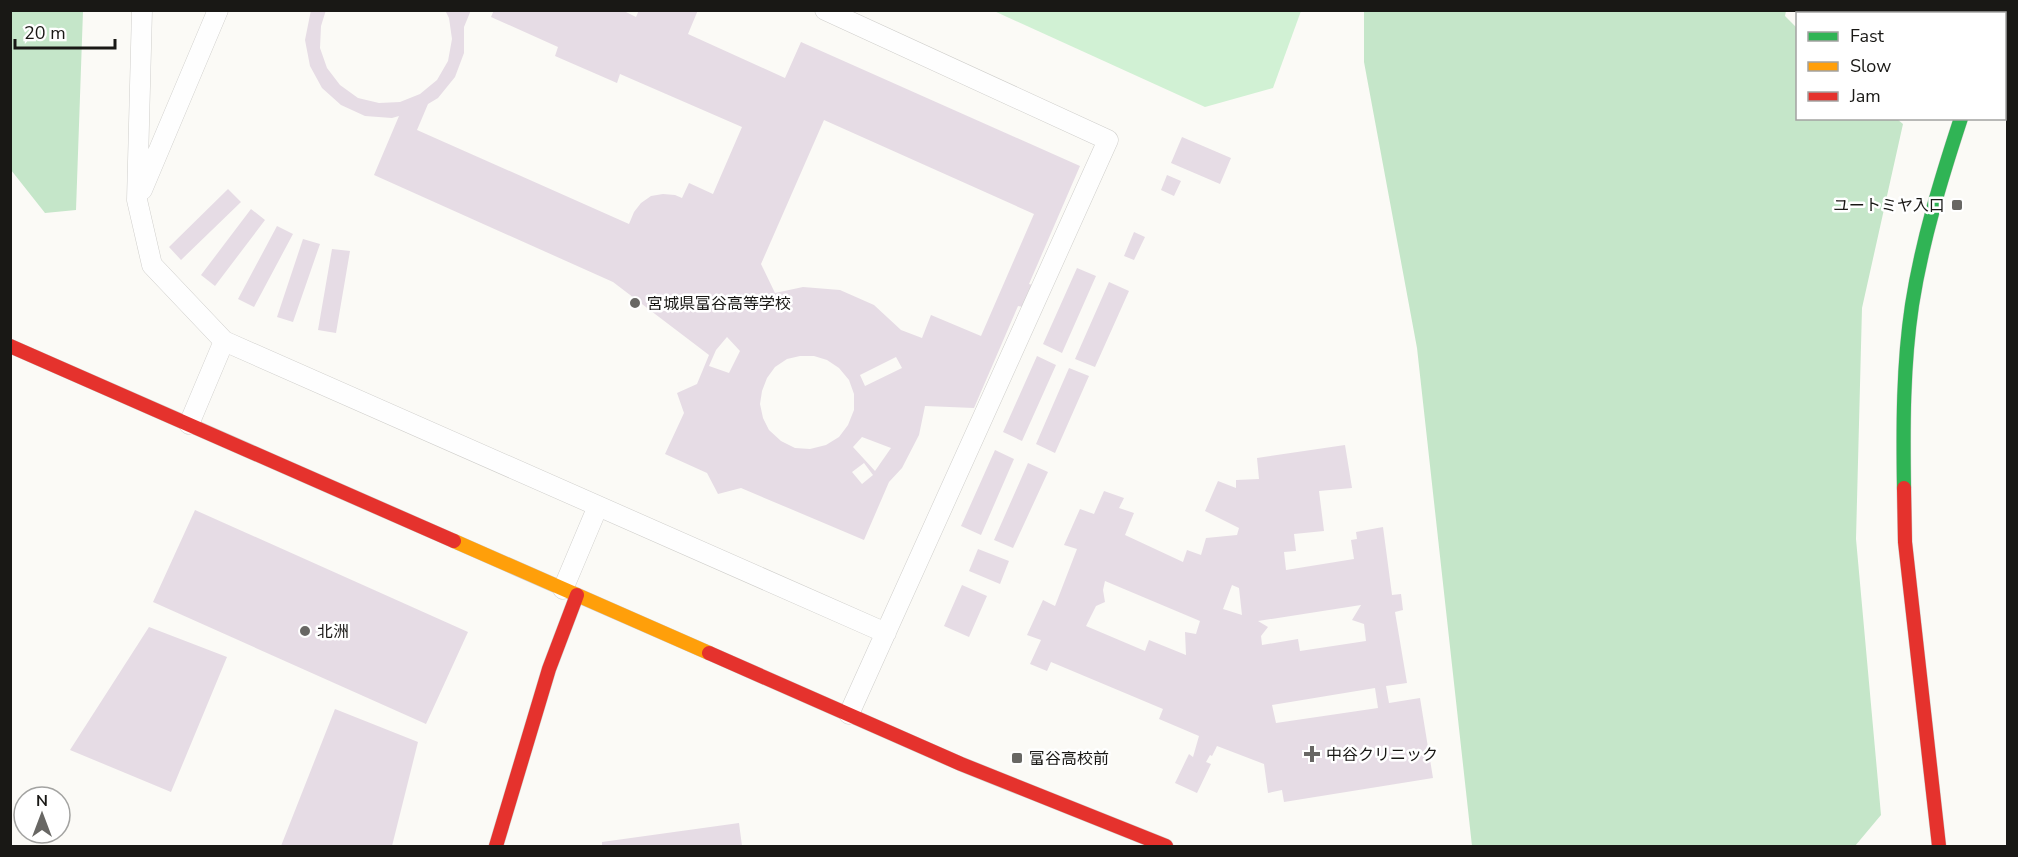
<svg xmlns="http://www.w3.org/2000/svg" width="2018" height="857" viewBox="0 0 2018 857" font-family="'Nunito Sans','Noto Sans JP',sans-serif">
<rect width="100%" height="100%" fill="#fbfaf6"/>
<path fill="#d1f1d4" d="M994 11H1301L1273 88 1205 107Z"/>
<path fill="#c5e6c9" d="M11 10 83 11 76 210 45 213 11 170Z
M1364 11H1786L1785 16 1797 28 1798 118 1897 119 1903 124 1862 308 1856 539 1881 815 1855 846H1472L1417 348 1364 62Z"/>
<path fill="#e6dce5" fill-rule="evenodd" d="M311 10H326L321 26 320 48 327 68 340 85 358 98 379 103 400 102 420 94 437 80 448 61 452 39 449 18 445 10H471L464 27V53L455 77 438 98 428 104 417 130 629 224 634 212 641 203 651 196 663 194 675 195 682 198 689 183 713 194 742 127 620 74 617 83 555 56 558 47 491 17 494 10H622L636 17 639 10H698L688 34 785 78 801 42 1080 166 1029 284 1032 285 1023 307 1018 306 974 408 925 406 919 435 902 468 889 482 864 540 741 488 718 494 707 473 665 454 684 413 677 393 697 384 709 355 613 282 374 175 399 116 392 118 365 116 341 105 322 88 310 66 305 40ZM824 120 1034 214 981 336 931 315 922 338 901 330 874 305 840 290 803 287 775 293 761 264ZM727 337 740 351 729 373 709 366 716 350ZM800 356H814L827 360 839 368 849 380 854 394V410L848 425 839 437 826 445 810 449 795 448 781 441 769 430 763 418 760 404 762 391 767 378 775 367 787 359ZM896 357 902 368 865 386 860 375ZM862 437 891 448 875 471 853 447ZM864 463 873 475 862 484 852 472Z
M1182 137 1231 158 1220 184 1171 163Z
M1167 175 1181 181 1174 196 1161 190Z
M228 189 241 202 181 260 169 247Z
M251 209 265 220 215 286 201 275Z
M277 226 293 234 254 307 238 299Z
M1134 232 1145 237 1134 260 1124 256Z
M303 239 320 244 293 322 277 317Z
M332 249 350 251 336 333 318 330Z
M1077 268 1096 276 1062 353 1043 344Z
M1109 282 1129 291 1095 367 1075 359Z
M1037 356 1056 365 1022 441 1003 432Z
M1069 368 1089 376 1055 453 1036 444Z
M1345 445 1352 488 1319 491 1324 531 1294 534 1296 551 1284 552 1286 570 1354 559 1351 540 1357 539 1356 532 1383 527 1392 595 1401 594 1403 610 1395 612 1407 683 1386 686 1389 703 1420 698 1433 778 1284 802 1282 790 1268 793 1264 764 1217 746 1212 756 1210 755 1206 762 1211 764 1197 793 1175 783 1189 754 1193 757 1199 736 1159 719 1163 709 1051 662 1047 671 1030 664 1041 640 1027 635 1043 600 1055 606 1077 549 1064 545 1080 509 1094 514 1104 491 1124 498 1119 508 1134 513 1125 535 1183 562 1187 550 1201 555 1206 538 1237 535 1239 528 1205 511 1218 481 1236 488V480L1259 479 1257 458ZM1105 581 1200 621 1196 634 1185 632 1186 655 1149 640 1145 651 1086 626 1096 606 1105 602 1103 590ZM1232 585 1239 588 1242 615 1223 609ZM1361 605 1352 620 1364 624 1366 641 1300 651 1298 639 1262 645 1261 636 1268 627 1258 621ZM1375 688 1378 708 1276 723 1272 705Z
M995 450 1014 459 981 535 961 526Z
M1028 463 1048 472 1013 548 994 540Z
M195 510 468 632 426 724 153 602Z
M978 549 1009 561 1000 584 969 571Z
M962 585 987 596 969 637 944 626Z
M149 627 227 657 171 792 70 750Z
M335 709 418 742 392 846H281Z
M739 823 742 846H602V842Z"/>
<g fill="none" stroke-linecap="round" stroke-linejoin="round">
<defs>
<path id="lane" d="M142 10 137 200 152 265 224 341 189 424
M825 10 1108 140 849 714
M142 190 218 10
M224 341 886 633
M563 589 598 506"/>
<path id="fast" d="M2004 22 2008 17
M1904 488C1903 427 1903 365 1912 305 1922 241 1941 179 1961 118"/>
<path id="slow" d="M454 541 709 653"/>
<path id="jam" d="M10 346 454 541
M1904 488 1905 542 1939 846
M709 653 961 764 1166 846
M496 846 549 669 577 595"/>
</defs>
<use href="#lane" stroke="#cfcecb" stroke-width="21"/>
<use href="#fast" stroke="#cfcecb" stroke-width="15"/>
<use href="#slow" stroke="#cfcecb" stroke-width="15"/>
<use href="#jam" stroke="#cfcecb" stroke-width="15"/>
<use href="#lane" stroke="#fefefe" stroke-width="20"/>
<use href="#fast" stroke="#30b455" stroke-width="14"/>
<use href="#slow" stroke="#ff9f0a" stroke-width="14"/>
<use href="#jam" stroke="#e5322d" stroke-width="14"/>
</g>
<g fill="#686764" stroke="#fff" stroke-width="2">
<rect x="1951" y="199" width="12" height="12" rx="3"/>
<circle cx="635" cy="303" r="6"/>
<circle cx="305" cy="631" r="6"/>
<path d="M1309 745h6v6h6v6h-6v6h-6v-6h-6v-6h6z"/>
<rect x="1011" y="752" width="12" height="12" rx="3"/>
</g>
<g text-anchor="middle" stroke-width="5" stroke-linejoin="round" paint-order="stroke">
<g font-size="16" fill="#191815" stroke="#fff" text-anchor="start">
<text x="1945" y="211" text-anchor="end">ユートミヤ入口</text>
<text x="647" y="309">宮城県富谷高等学校</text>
<text x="317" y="637">北洲</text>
<text x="1326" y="760">中谷クリニック</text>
<text x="1029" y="764">富谷高校前</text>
</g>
</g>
<rect width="2018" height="857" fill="none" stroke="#191815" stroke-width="24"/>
<rect x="1796" y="12" width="210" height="108" fill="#ffffff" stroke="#a3a3a1" stroke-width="1.5"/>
<rect x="1808" y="32" width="30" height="9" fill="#30b455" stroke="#a3a3a1" stroke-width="1.5"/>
<text x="1850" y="42" font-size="18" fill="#191815">Fast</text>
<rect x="1808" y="62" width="30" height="9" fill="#ff9f0a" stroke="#a3a3a1" stroke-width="1.5"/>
<text x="1850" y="72" font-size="18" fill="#191815">Slow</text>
<rect x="1808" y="92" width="30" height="9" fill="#e5322d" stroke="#a3a3a1" stroke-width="1.5"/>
<text x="1850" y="102" font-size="18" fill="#191815">Jam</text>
<g transform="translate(42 815)"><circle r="28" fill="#ffffff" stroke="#a3a3a1" stroke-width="1.5"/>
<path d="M0-4.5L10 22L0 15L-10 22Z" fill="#686764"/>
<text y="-9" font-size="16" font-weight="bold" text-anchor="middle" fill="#191815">N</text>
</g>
<path d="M15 39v9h100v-9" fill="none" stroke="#191815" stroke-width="3"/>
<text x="24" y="39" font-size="18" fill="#191815" stroke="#ffffff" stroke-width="4.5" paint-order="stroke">20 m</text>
</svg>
